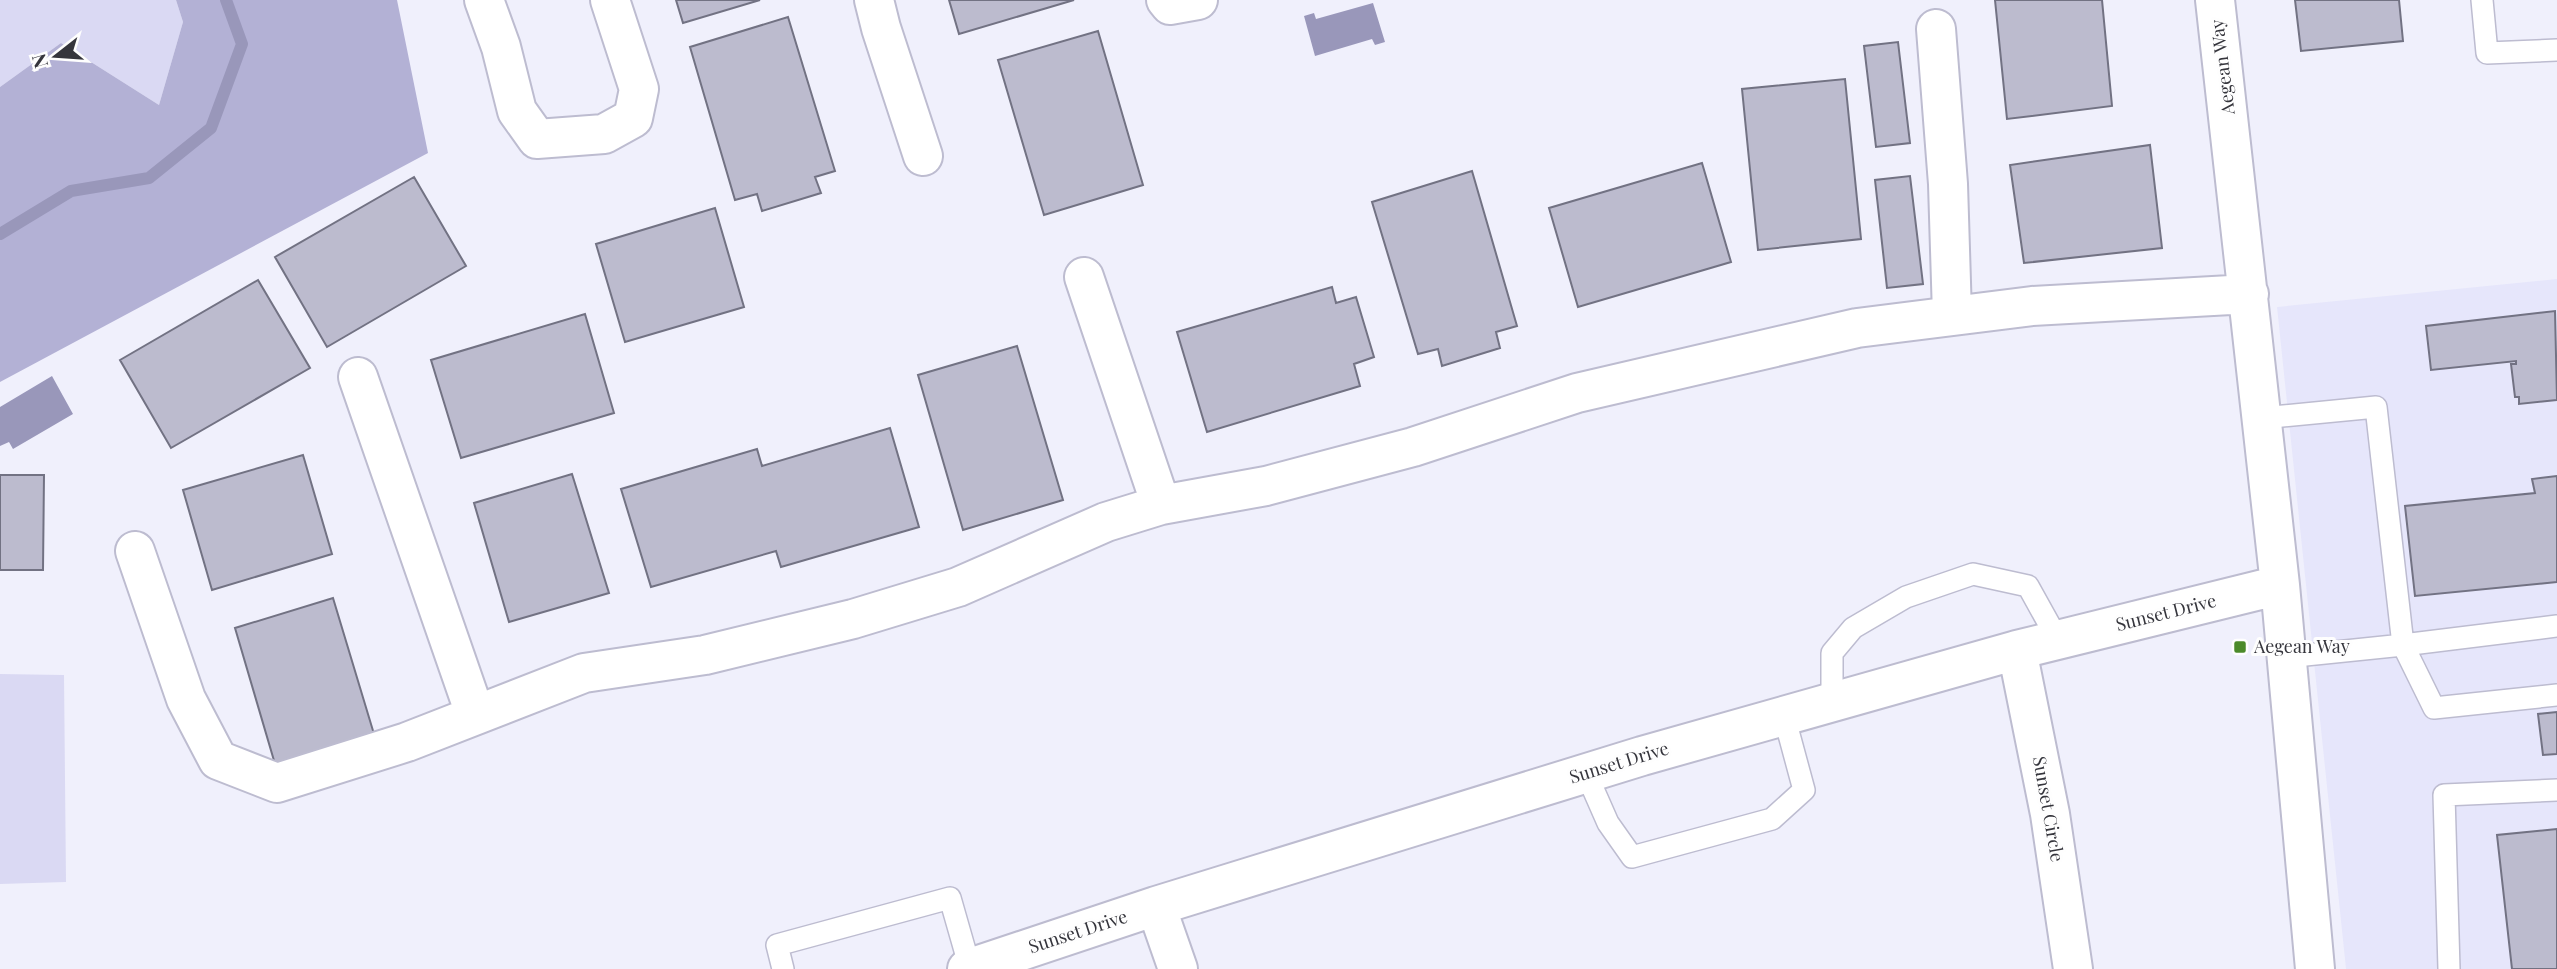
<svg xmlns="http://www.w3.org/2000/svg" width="2557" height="969" viewBox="0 0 2557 969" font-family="'Playfair Display',serif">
<rect width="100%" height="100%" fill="#f0f0fc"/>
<path fill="#e6e6fb" d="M2557 279V969H2346L2277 307Z"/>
<path fill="#dad9f3" d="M0 0H176L183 22 159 105 61 43 0 87Z
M0 674 64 675 66 882 0 884Z"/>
<path fill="#b3b1d5" d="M176 0H397L428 153 0 382V87L61 43 159 105 183 22Z"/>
<path fill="#9997ba" d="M1373 3 1385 42 1375 45 1372 39 1315 56 1304 16 1314 13 1316 19Z
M52 376 73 414 13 449 9 442 0 446V407Z"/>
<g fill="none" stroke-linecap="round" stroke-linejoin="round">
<path stroke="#9997ba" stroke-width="12" d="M0 234 71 191 149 178 211 128 242 44 226 0"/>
</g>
<path fill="#bcbbce" stroke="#727283" stroke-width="2" d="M676 0H760L683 23Z
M949 0H1074L959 34Z
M1995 0H2102L2112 106 2007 119Z
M2295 0H2399L2403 41 2301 51Z
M788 17 835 171 815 177 821 193 762 211 757 194 735 200 690 47Z
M1098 31 1143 185 1044 215 998 60Z
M1898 42 1910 143 1876 147 1864 46Z
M1845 79 1861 239 1758 250 1742 89Z
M2150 145 2162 248 2024 263 2010 165Z
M1702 163 1731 262 1578 307 1549 208Z
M1472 171 1517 326 1496 332 1500 348 1442 366 1438 349 1418 354 1372 202Z
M1910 176 1923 284 1887 288 1875 180Z
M414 177 466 266 327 347 275 257Z
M715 208 744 307 625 342 596 244Z
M258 280 310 368 171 448 120 360Z
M1332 287 1336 303 1356 297 1374 357 1354 364 1360 386 1207 432 1177 332Z
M2555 311 2557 400 2519 404V397H2515L2511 364H2516V361L2431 370 2426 326Z
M585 314 614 413 461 458 431 360Z
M1017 346 1063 500 963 530 918 375Z
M890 428 919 527 781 567 776 551 651 587 621 489 757 449 762 466Z
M303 455 332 554 212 590 183 490Z
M572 474 609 593 509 622 474 503Z
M0 475H44L43 570H0Z
M2557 476V582L2415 596 2405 506 2535 493 2532 479Z
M333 598 374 734 275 764 235 628Z
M2557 712V754L2543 755 2538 714Z
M2557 829V969H2512L2497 835Z"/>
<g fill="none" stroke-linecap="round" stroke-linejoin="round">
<defs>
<path id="lane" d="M2482 0 2487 53 2557 50
M2262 418 2376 407 2403 645 2557 626
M2286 657 2403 645 2434 708 2557 695
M1832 703V653L1853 628 1906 597 1973 574 2028 586 2058 640
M1586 773 1608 823 1632 857 1772 819 1804 790 1784 716
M783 969 777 945 950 898 970 968
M2449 969 2444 795 2557 790"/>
<path id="street" d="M484 0 501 47 517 111 537 139 604 134 633 118 639 89 610 0
M874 0 881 28 923 156
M1166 0 1170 5 1198 0
M2215 0 2280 585 2315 969
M1936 29 1948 184 1952 315
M1084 277 1161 505
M358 377 475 714
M135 551 186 699 218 760 277 783 407 742 584 673 705 655 853 619 958 587 1106 522 1161 505 1266 486 1413 447 1577 393 1857 328 2032 306 2249 294
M2017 650 2050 814 2073 969
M1156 906 1178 969
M967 969 1156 906 1642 756 2017 650 2280 585"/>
</defs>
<use href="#lane" stroke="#bdbcd0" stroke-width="24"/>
<use href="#street" stroke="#bdbcd0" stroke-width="42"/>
<use href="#lane" stroke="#fff" stroke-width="21"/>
<use href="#street" stroke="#fff" stroke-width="38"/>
</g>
<rect fill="#4b8a2a" stroke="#fefefe" stroke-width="2.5" x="2233" y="640" width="14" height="14" rx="3.5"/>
<g text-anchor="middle" stroke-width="6" stroke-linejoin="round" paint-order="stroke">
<g font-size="18" fill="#35353c" stroke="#fefefe">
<text transform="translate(2223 67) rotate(-97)" y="6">Aegean Way</text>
<text transform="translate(2166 613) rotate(-14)" y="6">Sunset Drive</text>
<text transform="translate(1619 763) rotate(-17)" y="6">Sunset Drive</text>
<text transform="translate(2048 809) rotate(80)" y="6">Sunset Circle</text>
<text transform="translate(1078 932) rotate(-18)" y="6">Sunset Drive</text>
</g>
<g font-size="18" fill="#35353c" stroke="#fefefe" text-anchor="start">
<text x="2254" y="653">Aegean Way</text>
</g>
</g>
<g transform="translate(56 56) rotate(253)" stroke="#fefefe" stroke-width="5" paint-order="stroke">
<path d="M0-5L12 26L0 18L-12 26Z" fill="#35353c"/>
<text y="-10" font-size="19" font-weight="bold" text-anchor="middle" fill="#35353c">N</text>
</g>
</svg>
